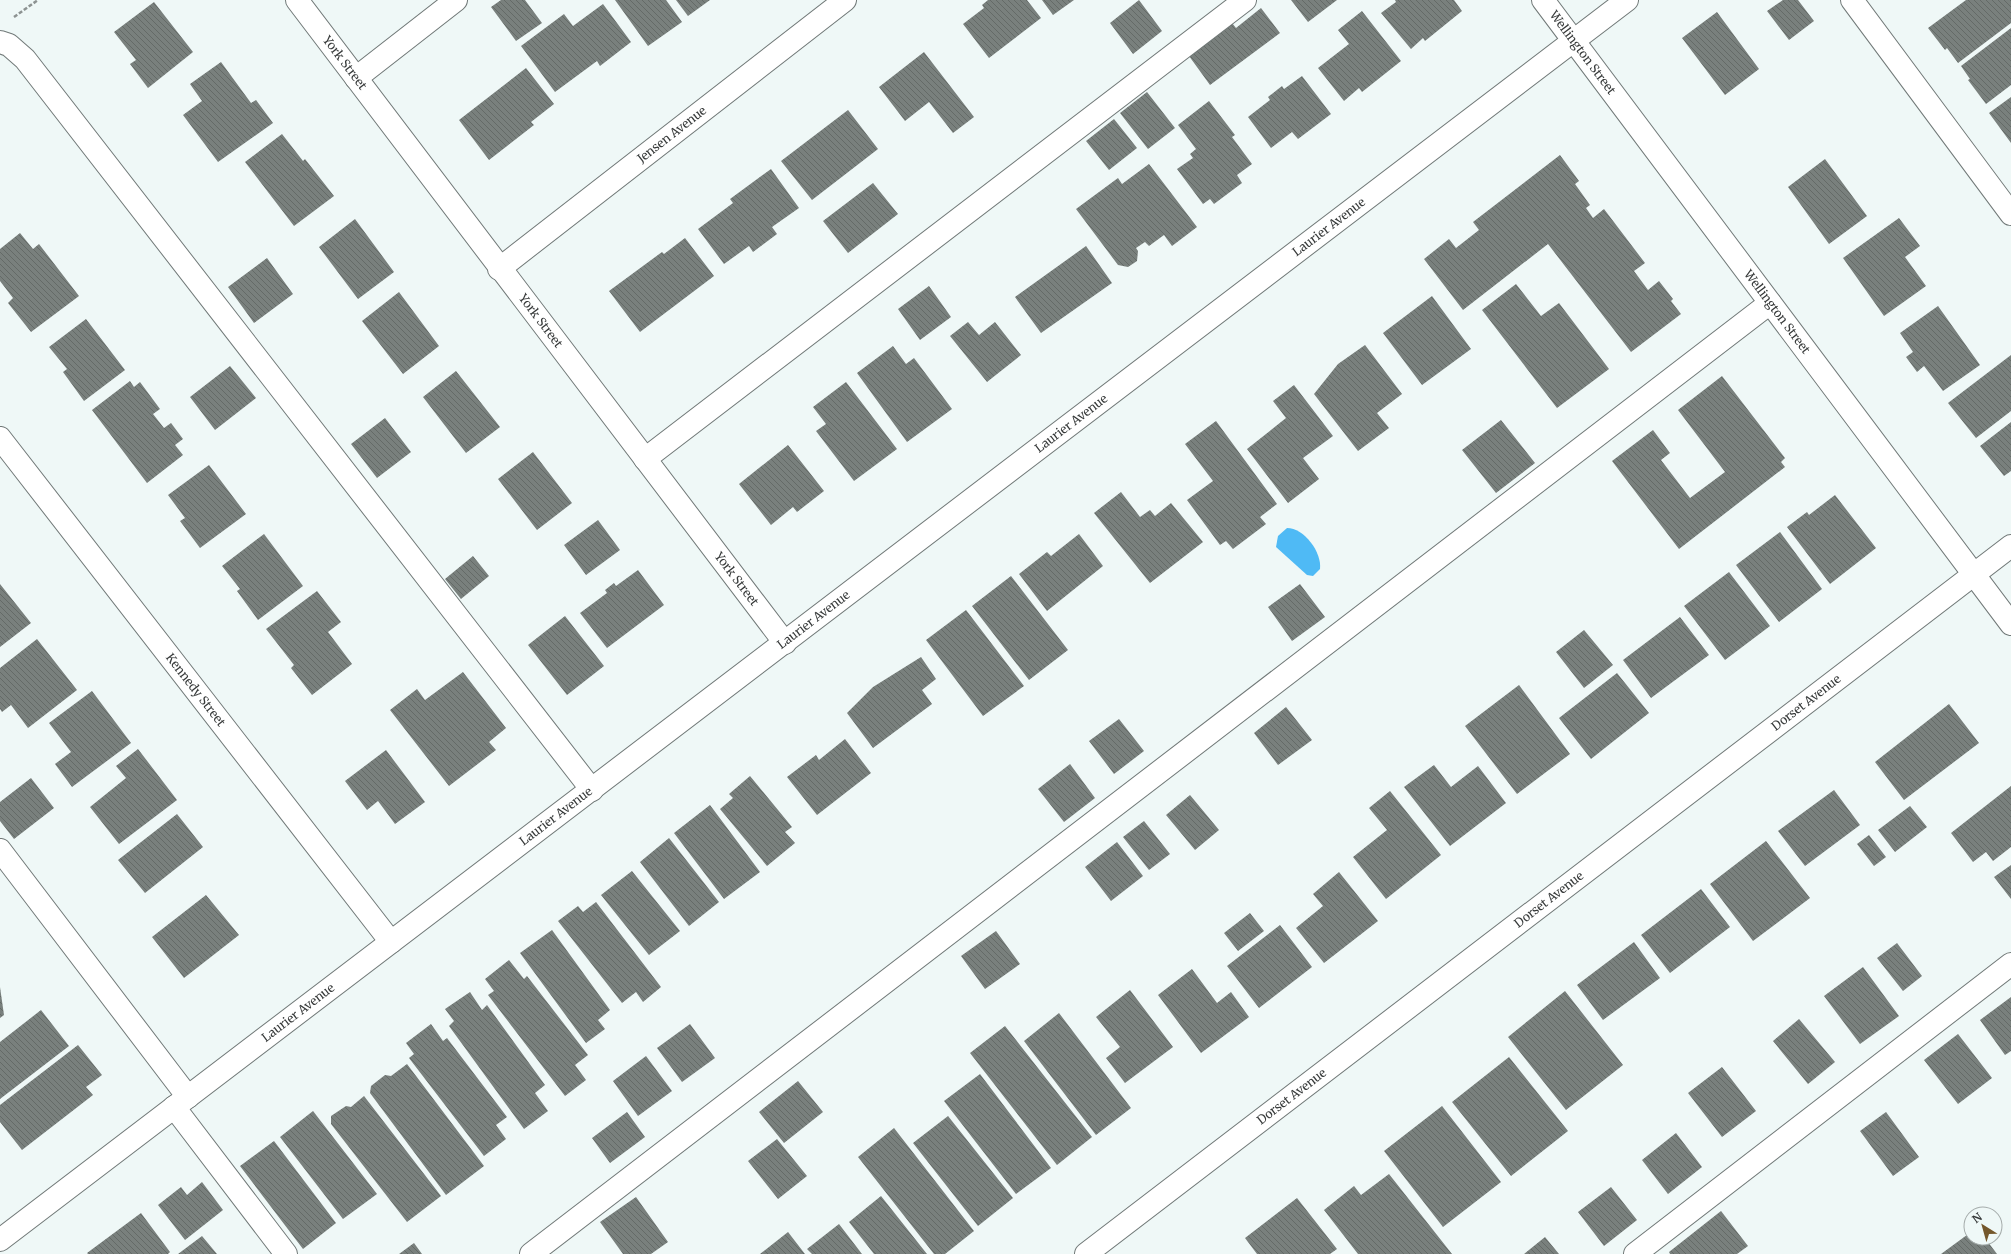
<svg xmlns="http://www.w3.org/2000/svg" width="2011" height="1254" viewBox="0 0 2011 1254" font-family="Merriweather,serif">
<defs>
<pattern id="building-back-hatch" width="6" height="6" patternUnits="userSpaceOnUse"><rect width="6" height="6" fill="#79807d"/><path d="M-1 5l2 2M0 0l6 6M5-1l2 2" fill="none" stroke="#646a67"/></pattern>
</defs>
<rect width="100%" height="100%" fill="#eff8f7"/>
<path fill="#4fbaf5" d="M1287 528C1304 528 1322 552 1320 569L1313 576 1307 575 1276 547 1278 536Z"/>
<path fill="url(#building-back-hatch)" d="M501 0H525L542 23 516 41 491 7Z
M615 0H666L682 22 648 46Z
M676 0H710L688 16Z
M988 0H1027L1041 18 989 58 963 24 984 8 982 5Z
M1042 0H1074L1053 15Z
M1139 0 1162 31 1133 54 1110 23Z
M1291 0H1337L1308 22Z
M1395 0H1454L1462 11 1425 41 1423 38 1411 49 1381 13 1396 2Z
M1783 0H1798L1814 21 1789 40 1767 11Z
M1966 0H2011V23L1958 63 1947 48 1945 50 1928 28Z
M154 2 193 52 148 88 130 64 136 60 114 32Z
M603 4 631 42 600 66 597 61 555 92 521 46 564 14 573 26Z
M1261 8 1280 33 1210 85 1189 56 1232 23 1236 28Z
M1362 11 1401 61 1362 92 1359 88 1344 101 1318 68 1349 44 1338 30Z
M1717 12 1759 69 1725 95 1682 38Z
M2011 28V85L1986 104 1968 80 1970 79 1961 66Z
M924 52 974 117 953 133 929 102 905 121 879 87Z
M221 62 251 103 256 100 273 123 218 162 183 115 202 101 190 84Z
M526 68 554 104 531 122 534 125 489 160 459 120Z
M1302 76 1331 114 1298 139 1292 132 1271 148 1248 117 1270 100 1268 97 1282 86 1284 89Z
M1147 92 1175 128 1148 149 1120 113Z
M2011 97V143L1989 113Z
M1209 101 1235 135 1232 137 1252 164 1237 175 1242 183 1214 204 1210 199 1203 204 1177 169 1193 158 1190 154 1196 149 1178 125Z
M848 110 878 149 812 200 781 161Z
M1114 119 1137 148 1109 170 1086 141Z
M282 134 303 161 305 159 334 196 294 226 245 162Z
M1560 155 1579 181 1575 184 1590 205 1586 208 1593 218 1604 209 1645 263 1634 271 1648 290 1659 281 1673 299 1671 301 1681 314 1631 352 1548 244 1463 310 1424 259 1449 239 1456 248 1479 230 1473 222Z
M1825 159 1867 216 1829 244 1788 187Z
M1149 164 1197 227 1172 246 1164 235 1149 246 1145 242 1136 248 1138 251 1137 261 1128 267 1118 265 1076 209 1118 178 1122 184Z
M771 169 799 208 772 227 777 234 753 252 749 246 724 264 698 229 733 203 730 199Z
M873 183 898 214 848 253 823 221Z
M1899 218 1920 246 1905 257 1926 286 1884 316 1843 258Z
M355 219 394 272 358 299 319 247Z
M20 233 33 249 39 244 79 296 31 332 8 303 13 298 0 281V249Z
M685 238 714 276 640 332 609 291 662 252 664 254Z
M1086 246 1112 283 1041 333 1015 297Z
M267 258 293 294 254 323 228 287Z
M1516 284 1541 316 1559 303 1609 369 1557 408 1482 310Z
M929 286 951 317 920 340 898 309Z
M399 292 439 346 403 374 362 321Z
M1432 296 1471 349 1422 385 1383 333Z
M1938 306 1980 365 1943 391 1924 366 1917 372 1906 357 1913 352 1900 333Z
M86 319 125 370 84 401 63 372 67 369 49 347Z
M968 322 979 335 995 322 1021 355 987 382 950 336Z
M1365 345 1402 394 1377 413 1389 428 1358 451 1314 394 1338 364Z
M893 346 906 364 914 358 952 409 907 442 857 373Z
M2011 355V411L1976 438 1948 403Z
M230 366 256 398 215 430 190 397Z
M456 371 500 427 466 453 423 397Z
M1722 376 1785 458 1781 462 1785 467 1679 549 1612 461 1653 430 1670 453 1661 460 1690 498 1725 472 1678 410Z
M130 381 134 387 140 382 160 409 153 414 164 428 171 423 183 439 175 445 183 455 147 483 92 410Z
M846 382 897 449 854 481 816 431 826 424 813 407Z
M1294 385 1333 436 1303 458 1319 479 1288 503 1247 449 1286 418 1273 401Z
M385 418 411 452 377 478 351 444Z
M1501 420 1535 463 1496 493 1462 450Z
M1216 421 1277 504 1260 517 1266 524 1233 549 1226 541 1220 545 1187 500 1213 481 1185 444Z
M2011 422V471L2004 476 1980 446Z
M788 445 824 491 797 512 793 507 771 525 739 484Z
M533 452 572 503 537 530 498 479Z
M209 465 246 514 200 548 180 521 185 518 168 495Z
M1121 492 1140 517 1150 510 1155 516 1171 503 1203 542 1150 583 1094 513Z
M1835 495 1876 548 1830 584 1787 527 1807 512 1809 515Z
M598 520 620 550 586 575 564 545Z
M1780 532 1822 589 1779 622 1736 565Z
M264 534 303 586 258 620 237 591 240 589 222 566Z
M1079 534 1103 566 1047 611 1019 574 1047 552 1051 556Z
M473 556 489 576 461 599 445 579Z
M638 570 664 605 607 648 580 613 607 593 605 590 614 583 616 586Z
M1729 572 1770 626 1725 660 1684 606Z
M1011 576 1068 650 1029 680 972 606Z
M0 584 31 623 0 647Z
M1300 584 1325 617 1292 641 1268 607Z
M317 591 341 622 328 632 352 664 312 695 291 668 294 665 266 629Z
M966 610 1024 686 983 716 926 640Z
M565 616 604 666 567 695 528 645Z
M1680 617 1709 655 1651 698 1623 660Z
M1584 630 1613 665 1584 688 1556 652Z
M37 639 77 690 28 728 11 705 2 712 0 709V668Z
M921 657 936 679 922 690 932 704 873 748 847 713 873 687Z
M463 672 506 728 489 742 496 750 449 786 390 710 417 689 425 700Z
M1617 673 1649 713 1591 759 1559 718Z
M1519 685 1570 754 1517 794 1465 726Z
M92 691 131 743 72 787 55 764 71 752 49 723Z
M1949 704 1979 743 1904 800 1875 762Z
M1286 707 1312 740 1278 765 1254 733Z
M1119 719 1144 751 1114 774 1089 741Z
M845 739 871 773 817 815 787 777 816 755 819 760Z
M138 749 177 800 119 844 90 807 126 778 116 766Z
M386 750 425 802 395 824 378 801 367 810 345 781Z
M1070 764 1095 798 1064 822 1038 789Z
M1434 765 1451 787 1478 766 1506 803 1450 846 1404 787Z
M750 776 792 827 785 832 795 843 767 866 720 809 733 798 729 794Z
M31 778 54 808 14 839 0 821V802Z
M2011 786V847L1993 861 1986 852 1973 862 1951 833Z
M1834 790 1860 825 1805 866 1778 831Z
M1390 791 1441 855 1386 899 1353 857 1387 830 1369 808Z
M1190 795 1219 830 1195 850 1166 815Z
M710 805 760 872 724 899 674 833Z
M1910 806 1927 827 1895 852 1878 830Z
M177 814 203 847 145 893 118 860Z
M1144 821 1170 854 1149 870 1123 837Z
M1869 835 1886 857 1874 866 1857 844Z
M669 838 719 902 689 926 640 862Z
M1766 841 1810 898 1753 941 1710 884Z
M1117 842 1143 876 1111 901 1085 867Z
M2011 865V899L1994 877Z
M632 871 680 931 649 955 601 895Z
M1339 872 1378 921 1324 963 1296 928 1323 906 1313 894Z
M1701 889 1730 927 1670 973 1641 935Z
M206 895 239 935 184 978 152 937Z
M596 902 661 987 643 1002 636 992 622 1003 558 921 578 906 583 912Z
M1250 913 1264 931 1238 951 1224 933Z
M1280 925 1312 967 1259 1008 1227 966Z
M552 930 610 1010 598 1020 605 1029 586 1043 520 953Z
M996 931 1020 964 985 989 961 956Z
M1634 942 1660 978 1603 1020 1577 985Z
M1897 943 1922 976 1903 991 1877 958Z
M509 960 524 979 527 976 588 1055 575 1065 586 1080 565 1096 488 995 494 991 485 979Z
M1863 967 1899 1016 1860 1044 1824 996Z
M1192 969 1217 1003 1231 992 1249 1017 1201 1053 1158 995Z
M0 987 4 1015 0 1018Z
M1130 990 1173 1047 1125 1083 1106 1058 1120 1047 1096 1017Z
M1565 991 1623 1065 1566 1110 1508 1037Z
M470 992 482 1010 487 1005 545 1085 535 1093 548 1111 524 1129 449 1026 454 1021 445 1009Z
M2011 997V1051L2005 1055 1980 1020Z
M41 1010 69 1046 0 1099V1042Z
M1059 1013 1131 1108 1096 1135 1024 1041Z
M1799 1019 1835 1062 1808 1084 1773 1041Z
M431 1024 443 1041 447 1038 507 1117 496 1125 506 1139 484 1156 409 1058 414 1054 406 1043Z
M690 1024 715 1058 682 1082 657 1048Z
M1005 1026 1092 1137 1057 1165 970 1053Z
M1958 1034 1992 1078 1958 1104 1924 1060Z
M78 1045 102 1075 86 1087 93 1095 22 1150 0 1122V1105Z
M646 1056 672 1091 638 1116 613 1081Z
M1509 1057 1568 1131 1511 1176 1452 1102Z
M407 1064 484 1166 446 1195 370 1093 371 1086 385 1075 391 1076Z
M1722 1067 1756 1111 1722 1137 1688 1093Z
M980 1074 1051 1168 1016 1194 944 1101Z
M798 1081 823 1112 784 1143 759 1112Z
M364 1096 441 1196 407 1222 331 1124V1116L346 1106 351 1107Z
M1442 1106 1501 1182 1443 1227 1384 1151Z
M313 1111 377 1194 343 1219 280 1137Z
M627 1112 645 1137 610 1163 592 1138Z
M1886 1112 1919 1157 1893 1176 1860 1131Z
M948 1116 1013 1198 978 1226 913 1143Z
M894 1128 974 1231 945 1254H934L858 1157Z
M1676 1133 1702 1167 1668 1194 1642 1160Z
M777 1139 807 1176 778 1199 748 1161Z
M274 1141 336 1223 303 1249 240 1166Z
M1389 1174 1452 1254H1358L1324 1210 1354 1186 1361 1195Z
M202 1182 223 1210 185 1240 158 1205 181 1187 187 1195Z
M1611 1187 1637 1220 1604 1246 1578 1212Z
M881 1196 927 1254H874L849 1222Z
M636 1197 668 1242 651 1254H623L600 1222Z
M1297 1198 1337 1249 1330 1254H1257L1245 1238Z
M1721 1211 1748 1246 1737 1254H1670L1669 1252Z
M141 1213 170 1252 168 1254H88L87 1253Z
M839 1224 862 1254H812L807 1249Z
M788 1232 805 1254H760Z
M1971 1232V1238H1985L1997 1254H1941Z
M202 1236 217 1254H178Z
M1545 1237 1559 1254H1524Z
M414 1243 422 1254H399Z"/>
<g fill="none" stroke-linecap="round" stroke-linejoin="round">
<defs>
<g id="minor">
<path id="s1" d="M297 0 785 643"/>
<path id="s2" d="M1543 0 2011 624"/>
<path d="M1852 0 2011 214"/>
<path d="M0 42 9 45 25 59 592 790"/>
<path d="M356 78 456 0"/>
<path id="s3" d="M499 269 845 0"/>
<path id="s4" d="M0 438 391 942"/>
<path d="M645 459 1245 0"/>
<path d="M0 850 188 1097"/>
<path d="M174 1107 286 1254"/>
<path id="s5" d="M0 1240 1627 0"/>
<path d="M531 1254 1770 303"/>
<path id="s6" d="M1086 1254 2011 546"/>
<path d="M1635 1254 2011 964"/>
</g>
</defs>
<use href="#minor" stroke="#717978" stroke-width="24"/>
<path stroke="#8d9392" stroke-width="2.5" stroke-dasharray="4 2" stroke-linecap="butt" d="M14 17 38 0"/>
<use href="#minor" stroke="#fff" stroke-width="22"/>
</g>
<g text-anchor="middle" stroke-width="4" stroke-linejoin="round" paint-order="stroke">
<g font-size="12" fill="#373a3a" stroke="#eff8f7">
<text dy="4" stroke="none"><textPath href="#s2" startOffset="66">Wellington Street</textPath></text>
<text dy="4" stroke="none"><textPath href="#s1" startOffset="79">York Street</textPath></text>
<text dy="4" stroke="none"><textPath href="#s3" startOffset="219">Jensen Avenue</textPath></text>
<text dy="4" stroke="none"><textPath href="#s5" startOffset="1671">Laurier Avenue</textPath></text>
<text dy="4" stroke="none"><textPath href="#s2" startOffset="390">Wellington Street</textPath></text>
<text dy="4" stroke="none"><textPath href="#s1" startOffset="403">York Street</textPath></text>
<text dy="4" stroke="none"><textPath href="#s5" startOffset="1347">Laurier Avenue</textPath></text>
<text dy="4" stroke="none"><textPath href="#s1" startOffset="727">York Street</textPath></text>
<text dy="4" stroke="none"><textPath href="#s5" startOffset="1023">Laurier Avenue</textPath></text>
<text dy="4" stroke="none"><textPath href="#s4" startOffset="319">Kennedy Street</textPath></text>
<text dy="4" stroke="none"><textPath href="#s6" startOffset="907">Dorset Avenue</textPath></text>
<text dy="4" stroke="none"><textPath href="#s5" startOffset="699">Laurier Avenue</textPath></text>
<text dy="4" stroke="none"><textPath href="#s6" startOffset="583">Dorset Avenue</textPath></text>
<text dy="4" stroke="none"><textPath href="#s5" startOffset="375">Laurier Avenue</textPath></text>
<text dy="4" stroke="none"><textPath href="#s6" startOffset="259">Dorset Avenue</textPath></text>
</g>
</g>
<g transform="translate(1983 1226) rotate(323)"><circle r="19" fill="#eff8f7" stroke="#a5acab"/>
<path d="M0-3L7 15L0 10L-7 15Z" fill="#74572b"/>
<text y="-6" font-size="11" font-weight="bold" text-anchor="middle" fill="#373a3a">N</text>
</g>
</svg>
